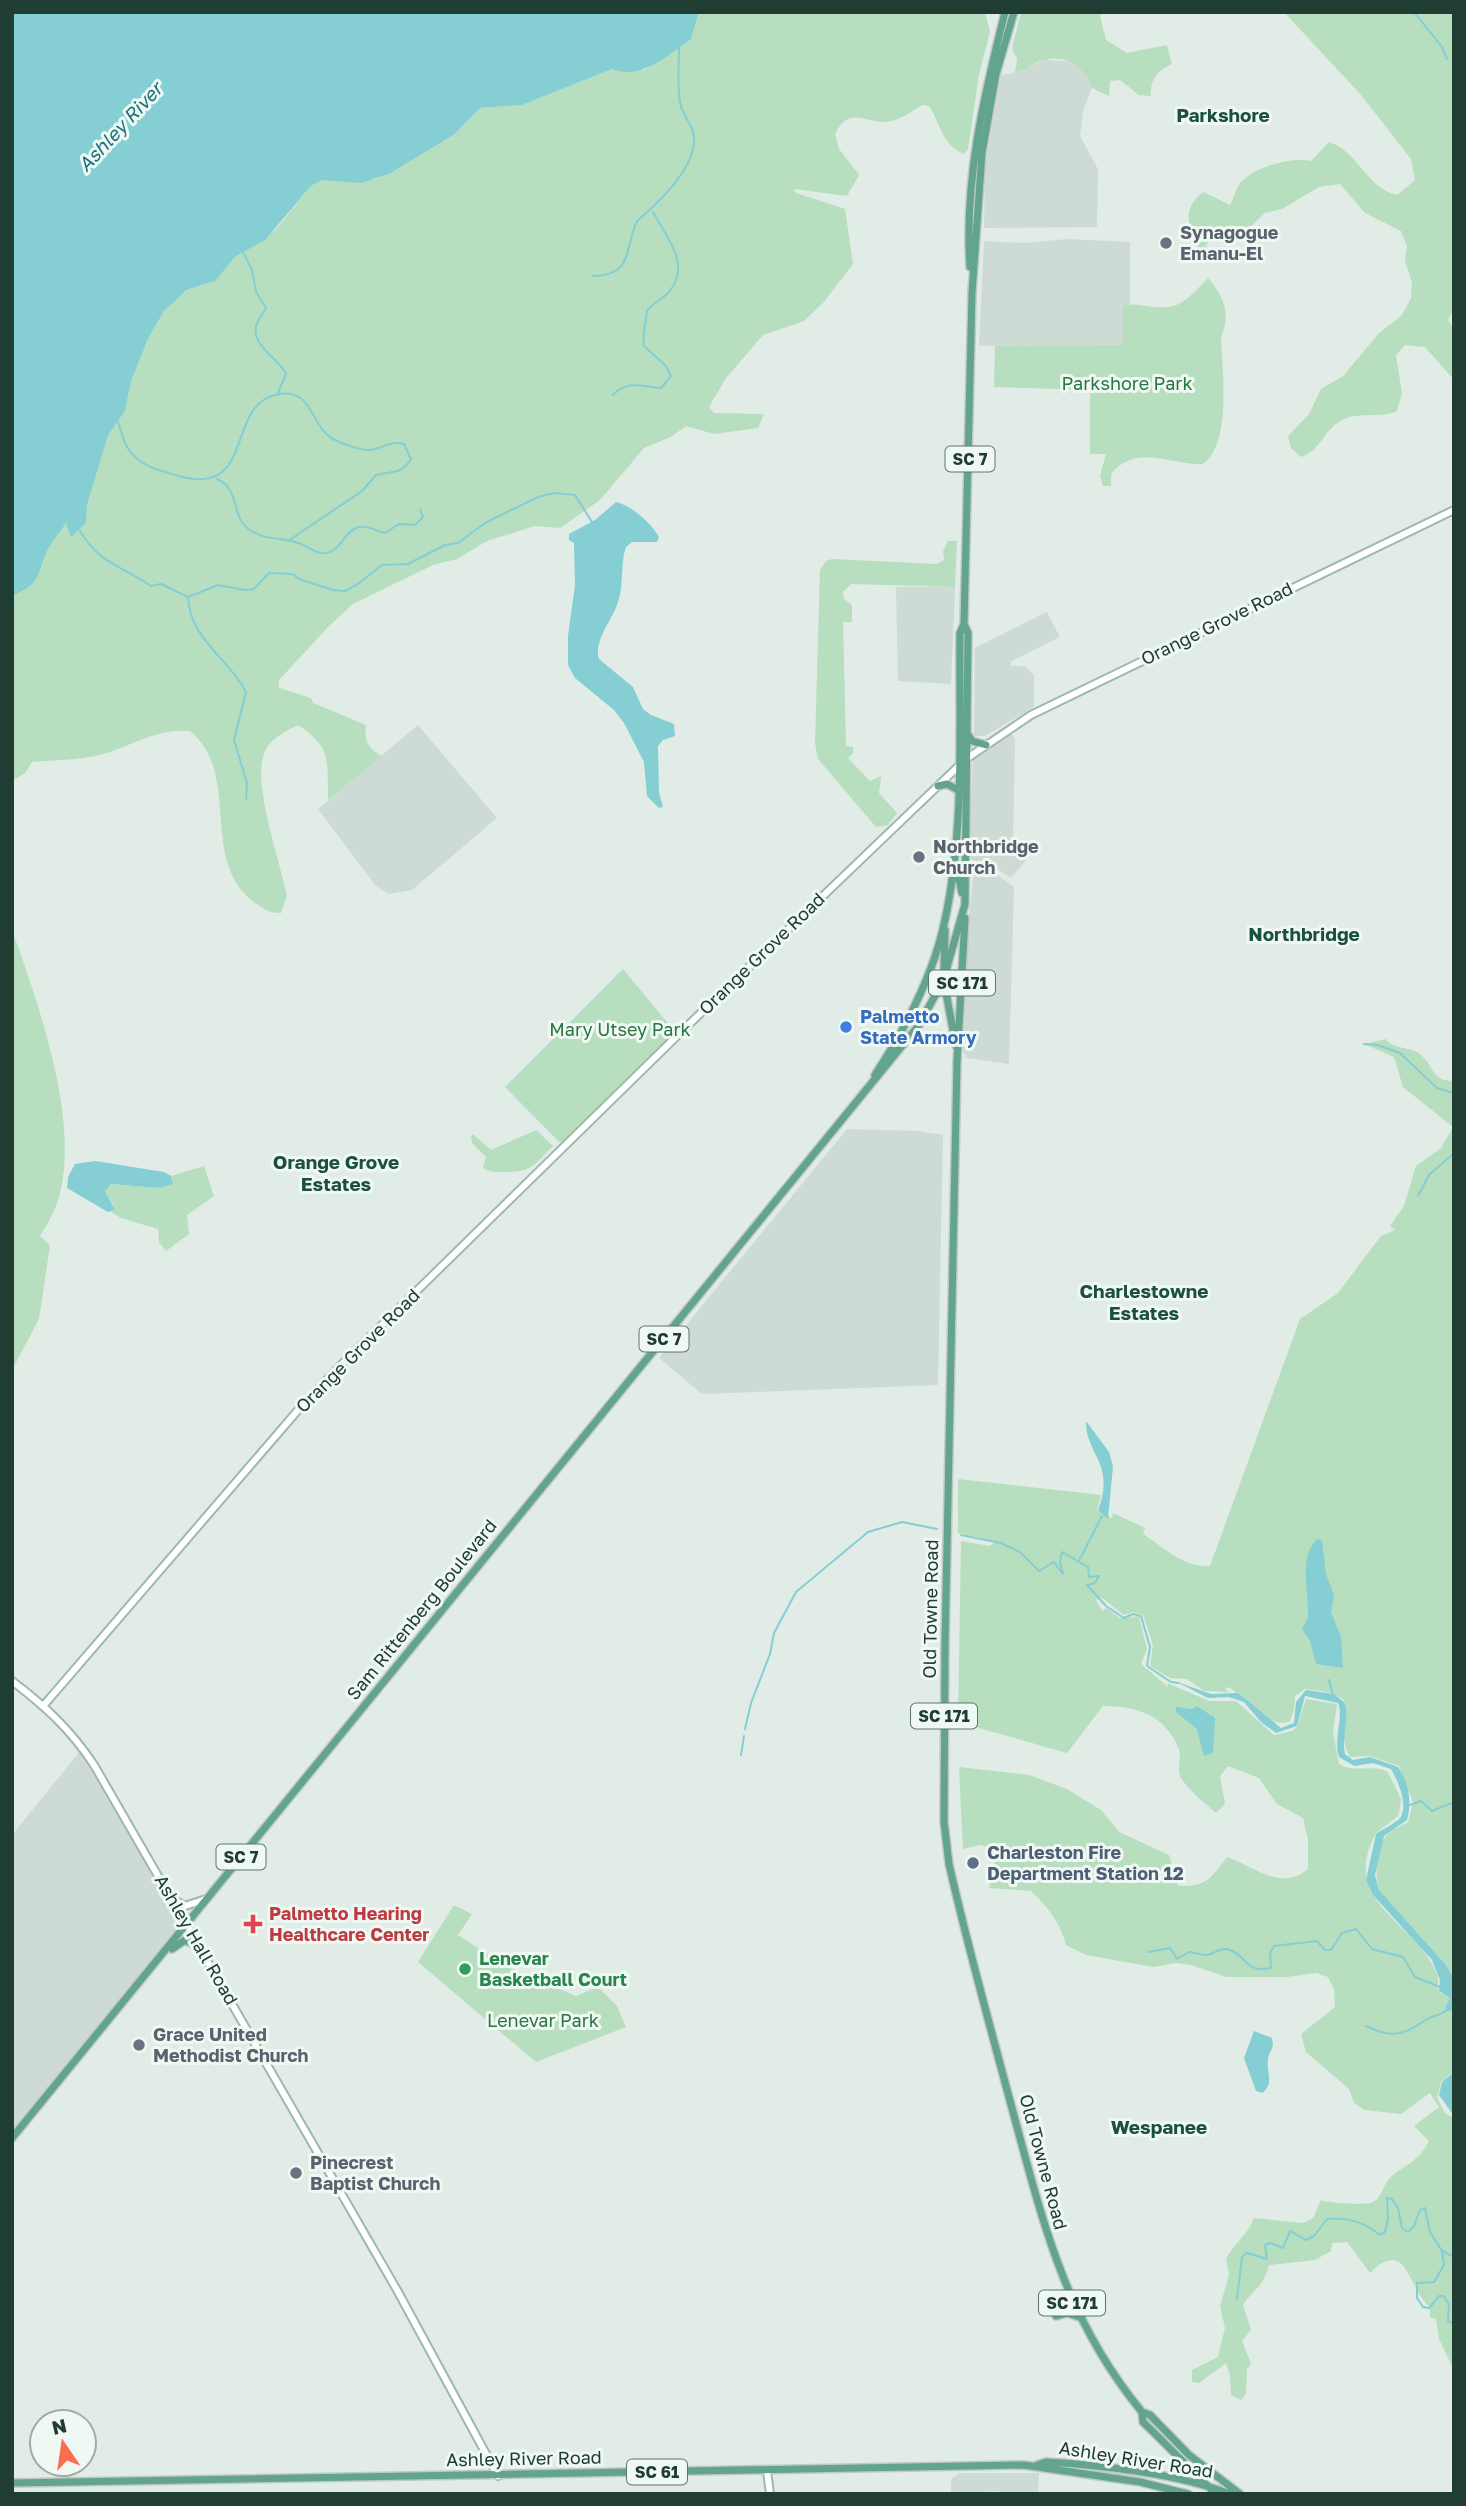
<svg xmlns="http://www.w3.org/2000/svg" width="1466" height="2506" viewBox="0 0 1466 2506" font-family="'Golos Text',sans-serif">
<rect width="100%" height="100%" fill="#e0ece5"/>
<path fill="#cedbd4" d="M1044 60 1070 61 1084 70 1092 88 1083 111 1080 136 1098 169 1097 227 984 228 985 166 1001 75 1019 72Z
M1067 239 1130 242V304L1123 305V342L1119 345 979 346 984 241 1025 243Z
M896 587H955L951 684 898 681Z
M1047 612 1060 637 1010 662 1011 666H1025L1034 675V707L985 736H974L975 648Z
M418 725 497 818 412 890 389 894 376 886 318 809Z
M1011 732 1015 739 1013 844 1028 858 1011 878 993 866 972 860 969 855 973 758Z
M974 869 996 874 1014 887 1009 1064 967 1058 963 1051 967 936Z
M847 1129 919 1131 943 1135 938 1385 702 1394 659 1358Z
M81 1750 187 1924 12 2138V1985L15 1981 12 1979V1835Z
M959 2473H1039L1038 2494H999L997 2491 951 2494V2479Z"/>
<path fill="#b7debf" d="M699 12H985L990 32 979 74 968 149 964 154C942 145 941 125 929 106L923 105C912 111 895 123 883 122 861 120 848 108 835 134L839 149 859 175 847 196 794 189 796 193 845 209 853 264 823 303 804 321 763 335 726 378 709 407 714 413 764 414 758 428 714 434 686 426 671 437 644 448 600 500 560 528 535 526 487 541 457 559 433 565 353 604 329 626 279 680V688L311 698 313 703 366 725C364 741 367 748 382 756L328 800C327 762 333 748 298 725 284 732 267 740 263 757 254 789 280 861 287 896L281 913C270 913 265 910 257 904 197 864 243 774 190 731 155 728 131 747 99 755 78 760 54 760 32 762L25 773 12 781V596C42 583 35 576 47 550 52 540 60 531 67 522L86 523 87 505 107 435 125 411 131 381 148 339 164 311 178 296 186 290 215 281 236 256 276 229 311 186 321 179 372 180 389 174 455 134 480 108 522 105 612 69 644 70 691 39Z
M1021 12H1103L1100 16 1106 40 1127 53 1167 45 1172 64C1157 71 1150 79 1151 96L1139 95 1120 80 1110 81 1109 96 1092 88C1084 67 1070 55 1045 60 1035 61 1026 71 1015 73L1017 59 1012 48Z
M1284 12H1454V309L1448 320 1454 329V380L1425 347 1405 345 1396 355 1402 393 1397 411C1379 419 1360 411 1342 420 1324 429 1321 451 1301 457L1291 448 1288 436 1309 414 1321 389 1343 376 1379 333 1402 315 1411 298 1412 283 1405 261 1407 247 1401 231 1365 213 1340 184 1319 187 1282 209 1265 213 1248 229 1233 236 1211 237 1200 256C1193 229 1177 213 1203 192L1230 205C1234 199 1235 190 1239 185 1251 167 1291 157 1311 161L1329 142C1360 153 1365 187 1397 195L1415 180 1411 159 1361 95Z
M1208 278C1224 296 1231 314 1221 337 1222 371 1232 443 1203 464 1168 465 1137 443 1111 474V486H1103L1100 476 1106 454H1090V390L994 387 995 346 1119 345 1123 342V305C1139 303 1153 309 1168 307 1184 306 1197 289 1208 278Z
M948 541H957L955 587 851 584 843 592 844 599 852 605V622H843L846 746 853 747V753L848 758 870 781 881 776 879 793 897 813 888 825 876 827 818 759 815 743 820 570 826 561 832 559 937 564 944 560 943 551Z
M12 930C38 1003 83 1127 57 1203 53 1215 46 1226 40 1236L50 1245 39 1319 12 1370Z
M623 969 676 1033 565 1142H559L505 1087Z
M1386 1039C1393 1050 1411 1046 1421 1055 1435 1067 1431 1081 1454 1081V1979L1446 1965 1379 1890C1375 1874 1374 1847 1388 1834 1393 1829 1402 1826 1408 1822L1413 1802 1399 1766 1370 1756 1350 1757C1328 1719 1378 1696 1305 1689L1295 1696 1294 1711 1289 1722 1279 1723 1269 1719 1229 1687 1225 1689 1229 1692 1204 1691 1187 1679 1170 1678 1150 1666 1153 1645 1143 1615 1133 1612 1124 1615 1101 1597 1096 1600 1102 1611 1106 1608 1120 1618 1139 1616 1147 1649 1141 1664 1168 1687 1167 1683 1209 1701H1236L1274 1735 1292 1731 1297 1727 1306 1699 1337 1704 1333 1732 1339 1764C1354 1774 1371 1763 1388 1772L1401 1799 1399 1814C1393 1822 1379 1828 1375 1835 1340 1903 1414 1920 1436 1972 1440 1979 1437 1985 1439 1992L1450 1998 1445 2008 1448 2012 1454 2009V2071L1441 2082 1437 2098 1445 2113 1454 2118V2370L1439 2339 1436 2319 1430 2317V2307C1408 2291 1408 2235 1370 2273L1347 2242 1332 2243 1331 2251 1315 2260 1269 2265C1263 2288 1255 2287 1243 2305L1251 2330 1242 2341 1251 2364 1247 2369 1246 2394 1241 2400 1231 2395 1230 2375 1226 2363 1199 2383 1192 2382V2370L1218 2357 1225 2328 1220 2306 1229 2275 1226 2259C1234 2243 1248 2235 1254 2218L1303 2223 1313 2218 1321 2200C1328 2203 1362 2205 1370 2203 1382 2200 1382 2186 1390 2178 1406 2163 1417 2164 1429 2141L1414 2126 1439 2107 1430 2093 1401 2114 1365 2110 1354 2103 1349 2089 1306 2052 1301 2034 1335 2007 1334 1989 1328 1977 1316 1973 1287 1977H1226L1191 1965 1176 1963 1153 1967 1086 1955 1066 1945C1060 1922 1048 1907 1031 1891L989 1888 995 1863 991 1848 981 1845 963 1849 959 1767 1029 1775 1067 1789 1101 1810 1119 1832 1169 1855 1178 1886C1207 1887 1211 1878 1227 1857 1255 1867 1281 1892 1308 1869V1840L1303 1818 1277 1804 1259 1778 1228 1766 1220 1776 1225 1804 1216 1813C1204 1802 1190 1792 1181 1778 1176 1769 1183 1756 1178 1747 1164 1714 1135 1706 1103 1706L1067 1753 958 1722 961 1541 990 1546 996 1541 958 1533V1479L1101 1495 1097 1510 1112 1518 1113 1513 1145 1528 1143 1534C1163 1547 1184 1568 1210 1566L1300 1319 1338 1293 1381 1236 1395 1230 1390 1226 1404 1206 1416 1166 1441 1148 1453 1127 1403 1087 1394 1057 1364 1044Z
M536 1130 553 1146C534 1165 533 1172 505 1172 496 1172 491 1173 483 1168L486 1157 472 1143 471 1136 473 1134 491 1150Z
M204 1166 214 1196 187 1215 189 1234 166 1251 159 1242 158 1229 121 1218 112 1213 114 1207 105 1191 111 1184 159 1188 173 1180 171 1176Z
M454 1905 472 1914 458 1935 507 1967 576 1996 598 1987 617 2006 626 2027 536 2062 418 1962Z"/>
<path fill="#84ced4" d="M12 12H699L691 39C668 55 641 81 612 69L522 105 480 108 455 134 389 174 361 183 321 180 311 186 265 240 236 256 215 281 186 290 164 311 148 339 131 381 125 411 108 435 87 505 86 523 71 537 66 523C60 532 52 541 47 551 36 576 42 583 12 596Z
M616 502C631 505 651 523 659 537L657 542H632L626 547C620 564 624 585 618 602 613 619 593 641 599 659L633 687 643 709 651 715 674 724 675 736 663 740 658 746 659 792 663 807 659 808 647 796 644 762 624 723 614 710 575 678 568 665V636L575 585 574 543 569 540V534L595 520Z
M95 1161 164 1172 171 1176 173 1184 159 1188 111 1184 105 1191 115 1210 108 1212 67 1188 68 1177 75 1164Z
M1086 1421 1109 1452 1113 1466 1108 1519 1098 1510C1116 1463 1085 1454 1086 1421Z
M1318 1539 1322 1541 1326 1574 1334 1595 1331 1612 1341 1637 1343 1668 1316 1664 1310 1641 1302 1629C1304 1624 1308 1621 1308 1615 1309 1594 1298 1553 1318 1539Z
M1177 1682 1211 1694 1238 1693 1281 1728 1294 1723 1296 1702 1306 1690 1334 1694 1345 1703C1350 1717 1341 1736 1345 1754L1353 1760 1370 1757 1398 1767C1409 1783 1412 1802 1407 1820L1384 1836 1375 1875 1379 1890 1446 1965 1454 1979V2009L1448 2012 1445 2008 1450 1998 1439 1991 1440 1980 1432 1960 1373 1895 1366 1880 1376 1834C1383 1828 1394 1825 1400 1818 1409 1805 1398 1781 1391 1769L1373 1763 1354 1766 1339 1757C1333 1738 1344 1716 1338 1703L1305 1696 1297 1726 1276 1733 1261 1722 1244 1702 1229 1697 1208 1698Z
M1197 1706 1215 1718 1213 1753 1204 1756 1197 1729 1176 1712V1707L1191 1709Z
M1254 2031 1272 2038C1275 2050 1269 2050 1268 2060 1266 2072 1275 2084 1262 2093L1256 2091 1244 2058Z
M1454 2072V2116L1439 2095 1442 2082Z"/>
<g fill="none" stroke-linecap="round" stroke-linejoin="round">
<path stroke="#84ced4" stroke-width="2" d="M1414 12 1442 47 1447 59
M242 250 252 270 256 292 266 308C264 314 259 317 257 323 248 344 279 358 286 374L278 393
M593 276C634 275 624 249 637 221 658 203 701 163 693 132 690 122 682 113 680 103 677 85 679 65 679 47
M613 395C628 379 642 387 661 388L671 376 666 366 644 346C642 335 646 322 647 311 652 303 661 300 668 293 693 265 666 237 653 212
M117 420C121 428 122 438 126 445 137 466 158 470 179 476 258 498 223 402 280 394 313 389 311 427 333 439 341 443 359 450 368 450 382 450 388 440 404 444L411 459C401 475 392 471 376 475L362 491 288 541
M217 479C241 489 230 517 250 530 266 541 285 537 301 544 309 547 318 555 327 553 343 550 346 524 365 527 372 527 377 532 385 533L399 524 415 525 423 517 420 509
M80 531C100 564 120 565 151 586L161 584 188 597 218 585 245 590 254 589 269 573 293 574 299 579 333 590 345 591 358 584 382 565 408 564 445 545 458 543 485 523 538 497 554 493 575 495 592 522
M188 597C190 640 228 657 246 692L234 740 247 783 246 800
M1364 1044 1377 1045 1400 1053 1437 1088 1454 1093
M1418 1196 1429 1175 1454 1153
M961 1535 1001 1543 1020 1552 1039 1571 1054 1562 1063 1574 1060 1562 1062 1552 1088 1567 1089 1577 1099 1576 1095 1583 1087 1585 1106 1606 1124 1618 1133 1614 1141 1616 1150 1647 1147 1666 1171 1682 1179 1683
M1079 1561 1102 1516
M1329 1680 1333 1696
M745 1729 751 1703 770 1654 774 1633 796 1592 868 1532 902 1522 937 1529
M741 1755 744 1736
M1410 1805 1421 1801 1432 1811 1454 1802
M1148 1952 1170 1948 1177 1959 1189 1952C1195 1952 1200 1955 1205 1955 1214 1955 1218 1948 1227 1949 1246 1953 1244 1974 1271 1968L1270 1953 1274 1946 1317 1941 1325 1950H1331L1342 1933 1356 1929 1372 1949 1403 1957 1415 1977 1440 1987
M1366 2026C1390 2038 1403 2036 1424 2021 1433 2014 1439 2018 1449 2008
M1443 2251 1454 2257
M1237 2299 1242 2257 1247 2253 1267 2259 1265 2245 1270 2243 1283 2248 1290 2231 1306 2240 1314 2236 1327 2219C1348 2217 1364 2222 1380 2235L1385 2232 1388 2219 1387 2198 1392 2199 1398 2208 1402 2228 1408 2232 1414 2226 1420 2210 1425 2208 1430 2232 1442 2251 1444 2265 1434 2282 1417 2283V2298L1423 2307 1429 2308 1439 2296H1444L1449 2305 1448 2321 1454 2324"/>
<defs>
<path id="secondary" d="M12 1681C45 1706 71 1730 94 1765L397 2290 498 2476
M44 1705 299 1409 341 1365 681 1032 966 759 1031 715 1454 510
M174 1900 185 1906 206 1899
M767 2471 770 2494"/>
<path id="primary" d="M970 267C964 180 984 96 1005 12
M967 733 972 741 986 745
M938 786 947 784 958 790
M962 893 959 879 952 876 965 866
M965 918 957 1062 945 1645 944 1822 949 1864C967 1944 989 2022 1010 2101 1042 2218 1063 2316 1142 2412L1150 2415 1189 2455 1240 2494
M944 970 945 930
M944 982 956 1046
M875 1075C905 1029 934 974 945 920 965 827 959 728 960 633L964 624 972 293 982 153 996 74 1014 12
M172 1949 185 1940 201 1948
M12 2138 919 1025 943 981 965 904 968 633 964 624
M1056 2316 1067 2313 1079 2317
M1142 2412 1143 2422 1216 2494
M1037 2465 1046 2462C1101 2465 1179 2474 1230 2494
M12 2483 1024 2465 1140 2482 1188 2494"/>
</defs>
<use href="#secondary" stroke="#9eb8ad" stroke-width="10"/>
<use href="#primary" stroke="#c1c9c6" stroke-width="10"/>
<use href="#secondary" stroke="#fff" stroke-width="6"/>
<use href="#primary" stroke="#62a48e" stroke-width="7"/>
</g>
<g fill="#6b7280" stroke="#f0f8f3" stroke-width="2.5">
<circle cx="1166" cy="243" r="7"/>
<circle cx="919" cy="857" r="7"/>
<circle cx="139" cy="2045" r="7"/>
<circle cx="296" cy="2173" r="7"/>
</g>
<circle fill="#3f7fe0" stroke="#f0f8f3" stroke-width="2.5" cx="846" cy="1027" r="7"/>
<circle fill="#5c6f8a" stroke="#f0f8f3" stroke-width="2.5" cx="973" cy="1863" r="7"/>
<path fill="#e0444e" stroke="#f0f8f3" stroke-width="2.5" d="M249.5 1913.5h7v7h7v7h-7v7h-7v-7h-7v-7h7z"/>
<circle fill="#2e9e5b" stroke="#f0f8f3" stroke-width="2.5" cx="465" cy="1969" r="7"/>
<g text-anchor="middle" stroke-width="6" stroke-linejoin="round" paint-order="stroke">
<g fill="#f0f8f3" stroke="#5e756d" stroke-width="2">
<rect x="945.5" y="446.5" width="49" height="25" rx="5"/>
<rect x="929" y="970.5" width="66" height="25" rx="5"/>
<rect x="639.5" y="1326.5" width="49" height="25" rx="5"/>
<rect x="911" y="1703.5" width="66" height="25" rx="5"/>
<rect x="216.5" y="1844.5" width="49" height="25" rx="5"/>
<rect x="1039" y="2290.5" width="66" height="25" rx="5"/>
<rect x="627" y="2459.5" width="60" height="25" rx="5"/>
</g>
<g font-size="16" font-weight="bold" fill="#203d33">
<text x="970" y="465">SC 7</text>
<text x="962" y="989">SC 171</text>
<text x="664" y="1345">SC 7</text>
<text x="944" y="1722">SC 171</text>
<text x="241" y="1863">SC 7</text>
<text x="1072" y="2309">SC 171</text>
<text x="657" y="2478">SC 61</text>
</g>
<g font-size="18" font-weight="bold" fill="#5b616d" stroke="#f0f8f3" text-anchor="start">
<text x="1180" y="239">Synagogue<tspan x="1180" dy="21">Emanu-El</tspan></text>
<text x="933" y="853">Northbridge<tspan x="933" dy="21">Church</tspan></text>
<text x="153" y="2041">Grace United<tspan x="153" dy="21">Methodist Church</tspan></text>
<text x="310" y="2169">Pinecrest<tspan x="310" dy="21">Baptist Church</tspan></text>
</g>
<g font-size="18" fill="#287640" stroke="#f0f8f3">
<text x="1127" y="390">Parkshore Park</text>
<text x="620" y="1036">Mary Utsey Park</text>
<text x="543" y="2027">Lenevar Park</text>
</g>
<g font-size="18" fill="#203d33" stroke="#f0f8f3">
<text transform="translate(1217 624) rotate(-26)" y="6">Orange Grove Road</text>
<text transform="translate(762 954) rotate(-44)" y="6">Orange Grove Road</text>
<text transform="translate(358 1351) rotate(-45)" y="6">Orange Grove Road</text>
<text transform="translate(931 1609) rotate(-89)" y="6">Old Towne Road</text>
<text transform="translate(422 1610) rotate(-51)" y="6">Sam Rittenberg Boulevard</text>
<text transform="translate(196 1940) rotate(60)" y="6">Ashley Hall Road</text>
<text transform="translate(1043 2162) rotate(75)" y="6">Old Towne Road</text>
<text transform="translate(524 2459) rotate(-1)" y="6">Ashley River Road</text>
<text transform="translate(1136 2460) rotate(9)" y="6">Ashley River Road</text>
</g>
<g font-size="18" font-weight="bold" fill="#366cbe" stroke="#f0f8f3" text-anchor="start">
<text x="860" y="1023">Palmetto<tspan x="860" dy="21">State Armory</tspan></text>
</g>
<g font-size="18" font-weight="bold" fill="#4e5e75" stroke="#f0f8f3" text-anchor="start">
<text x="987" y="1859">Charleston Fire<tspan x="987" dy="21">Department Station 12</tspan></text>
</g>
<g font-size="18" font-weight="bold" fill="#be3a42" stroke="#f0f8f3" text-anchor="start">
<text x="269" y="1920">Palmetto Hearing<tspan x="269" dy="21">Healthcare Center</tspan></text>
</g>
<g font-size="18" font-weight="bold" fill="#27864d" stroke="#f0f8f3" text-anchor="start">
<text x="479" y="1965">Lenevar<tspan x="479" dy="21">Basketball Court</tspan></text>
</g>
<g font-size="19" font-weight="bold" fill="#1b503f" stroke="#f0f8f3">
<text x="1223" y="122">Parkshore</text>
<text x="1304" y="941">Northbridge</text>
<text x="336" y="1169">Orange Grove<tspan x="336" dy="22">Estates</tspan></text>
<text x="1144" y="1298">Charlestowne<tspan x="1144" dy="22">Estates</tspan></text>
<text x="1159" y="2134">Wespanee</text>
</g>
<g font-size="19" font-style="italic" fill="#17727b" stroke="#f0f8f3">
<text transform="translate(120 127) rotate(-47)" y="7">Ashley River</text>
</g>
</g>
<rect width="1466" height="2506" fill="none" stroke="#203d33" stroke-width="28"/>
<g transform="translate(63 2443) rotate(347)"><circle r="33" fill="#f0f8f3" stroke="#9dada6" stroke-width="2"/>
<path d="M0-5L12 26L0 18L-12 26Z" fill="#f96d50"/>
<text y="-10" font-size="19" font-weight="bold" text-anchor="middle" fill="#203d33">N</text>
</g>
</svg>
